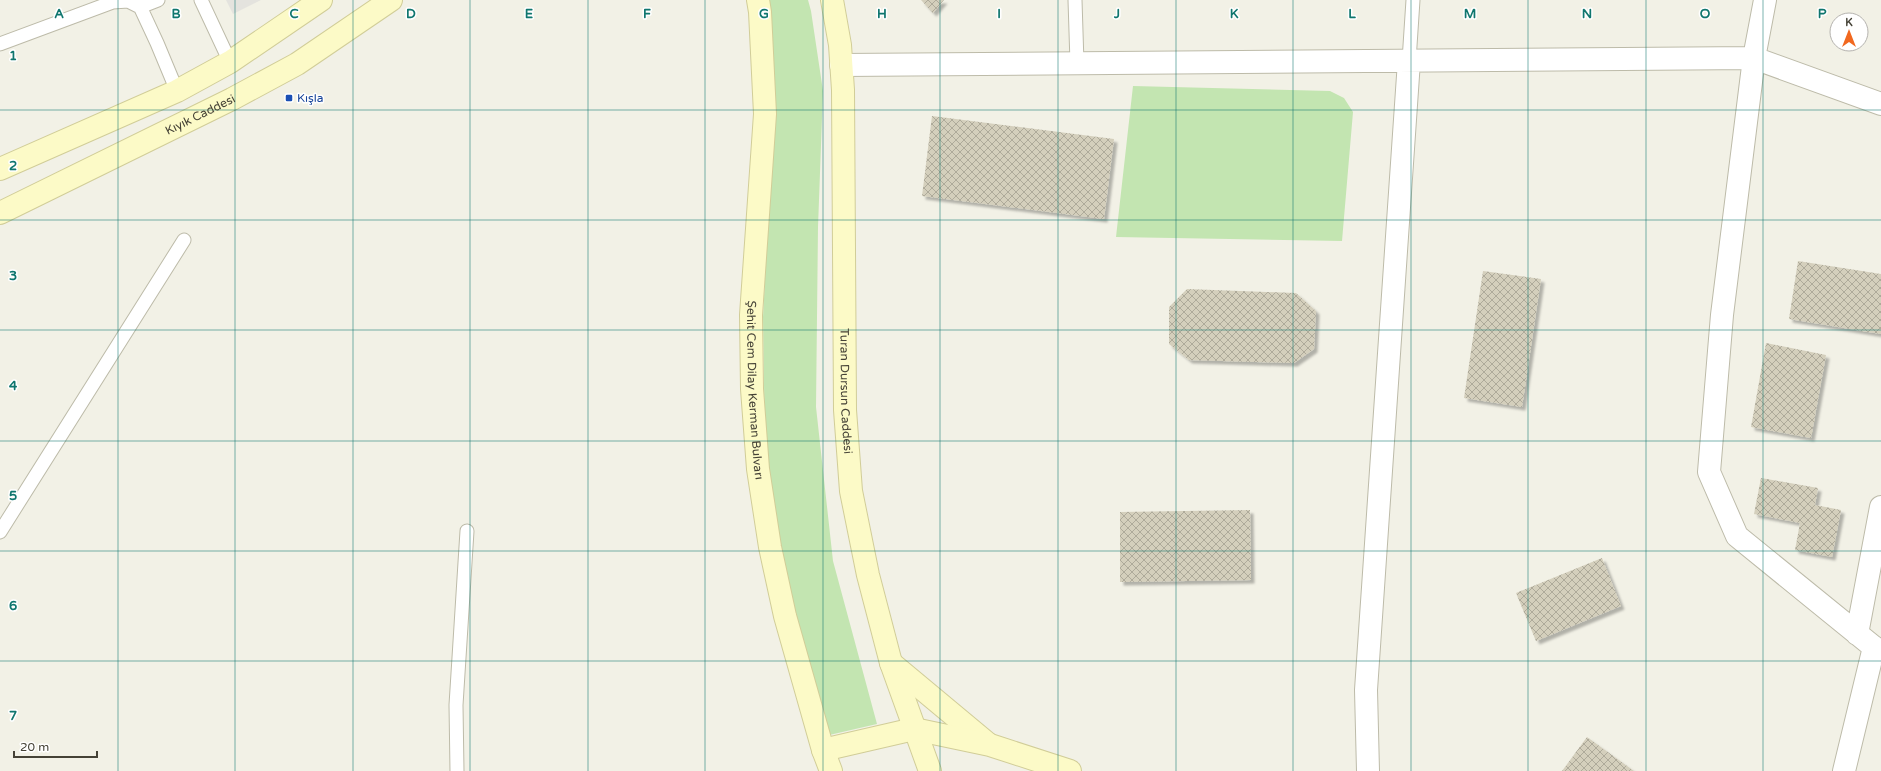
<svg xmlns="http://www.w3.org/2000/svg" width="1881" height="771" viewBox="0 0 1881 771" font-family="'Varela Round',sans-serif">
<defs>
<pattern id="building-cross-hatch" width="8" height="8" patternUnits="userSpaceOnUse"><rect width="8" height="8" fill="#d4cfbc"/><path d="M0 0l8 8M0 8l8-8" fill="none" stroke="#aeaa9a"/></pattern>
<filter id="shadow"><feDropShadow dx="3.5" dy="3.5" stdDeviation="1" flood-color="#0004"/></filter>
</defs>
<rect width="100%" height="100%" fill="#f2f1e6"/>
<path fill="#c3e5b1" d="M763 0H808L811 11 823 91 818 227 816 407 833 561 877 724 825 736 783 563 765 452 763 317 771 167Z
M1133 86 1330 91 1344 98 1353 112 1342 241 1116 237Z"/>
<path fill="#e4e3de" d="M226 0H261L233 14Z"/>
<path fill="url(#building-cross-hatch)" filter="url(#shadow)" d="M921 0H944L933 13Z
M932 116 1114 139 1104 219 922 196Z
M1798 261 1881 274V334L1789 319Z
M1483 271 1541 279 1522 407 1464 398Z
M1187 289 1296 293 1316 311 1314 349 1294 363 1189 360 1169 344V307Z
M1766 343 1826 355 1811 438 1751 427Z
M1761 478 1818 488 1815 505 1841 510 1832 557 1795 550 1800 523 1754 514Z
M1250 510 1251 580 1120 582V512Z
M1602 558 1621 606 1536 641 1516 593Z
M1587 737 1634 771H1562Z"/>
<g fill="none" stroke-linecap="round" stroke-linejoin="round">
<defs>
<path id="lane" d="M137 0 157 43 177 91
M201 0 230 62
M1075 0 1077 63
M140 7 158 0
M0 44 113 2 128 1 140 7
M1409 61 1413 0
M0 532 184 240
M457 771 456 705 467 531"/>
<path id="street" d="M1765 0 1754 58 1722 315 1709 472 1737 536 1881 653
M841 65 1754 58 1881 104
M1857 634 1881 507
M1368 771 1366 690 1409 61
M1844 771 1874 647"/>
<g id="secondary">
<path id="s1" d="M758 0 760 12 765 114 751 315 752 389 758 469 770 547 785 616 823 750 831 771"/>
<path id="s2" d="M832 0 840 45 843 90 845 410 851 491 868 575 891 663 930 771"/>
<path d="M0 169 177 91 230 62 321 0"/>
<path id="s3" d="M0 213 232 99 297 64 391 0"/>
<path d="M891 663 987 743"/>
<path d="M823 750 914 729 990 745 1070 771"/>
</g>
</defs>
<use href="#lane" stroke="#bdbba9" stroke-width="15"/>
<use href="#street" stroke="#bdbba9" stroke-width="24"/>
<use href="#secondary" stroke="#d1cd98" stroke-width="24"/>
<use href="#lane" stroke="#fff" stroke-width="13"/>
<use href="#street" stroke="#fff" stroke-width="22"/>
<use href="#secondary" stroke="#fcfac7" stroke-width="22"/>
</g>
<path fill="none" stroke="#0f766e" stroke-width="1" stroke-opacity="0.55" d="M118 0V771M235 0V771M353 0V771M470 0V771M588 0V771M705 0V771M823 0V771M940 0V771M1058 0V771M1176 0V771M1293 0V771M1411 0V771M1528 0V771M1646 0V771M1763 0V771M0 110H1881M0 220H1881M0 330H1881M0 441H1881M0 551H1881M0 661H1881"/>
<rect fill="#1a4fb4" stroke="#fff" stroke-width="1.5" x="285" y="94" width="8" height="8" rx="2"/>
<g text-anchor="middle" stroke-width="3" stroke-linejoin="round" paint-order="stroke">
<g font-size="12" fill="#164399" stroke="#fff" text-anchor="start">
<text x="297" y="102">Kışla</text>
</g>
<g font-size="12" fill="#454236" stroke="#fff">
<text dy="4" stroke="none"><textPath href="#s3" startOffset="223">Kıyık Caddesi</textPath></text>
<text dy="4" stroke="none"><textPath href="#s1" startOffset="391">Şehit Cem Dilay Kerman Bulvarı</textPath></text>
<text dy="4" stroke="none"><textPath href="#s2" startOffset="392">Turan Dursun Caddesi</textPath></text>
</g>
</g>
<g font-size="13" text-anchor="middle" font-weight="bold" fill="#0f766e" stroke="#fff" stroke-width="3" stroke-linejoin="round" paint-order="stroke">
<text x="59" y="18">A</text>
<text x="176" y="18">B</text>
<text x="294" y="18">C</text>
<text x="411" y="18">D</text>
<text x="529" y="18">E</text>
<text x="647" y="18">F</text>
<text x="764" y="18">G</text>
<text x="882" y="18">H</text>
<text x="999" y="18">I</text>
<text x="1117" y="18">J</text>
<text x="1234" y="18">K</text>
<text x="1352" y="18">L</text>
<text x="1470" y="18">M</text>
<text x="1587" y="18">N</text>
<text x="1705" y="18">O</text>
<text x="1822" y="18">P</text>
<text x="13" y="60">1</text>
<text x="13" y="170">2</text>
<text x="13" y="280">3</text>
<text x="13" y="390">4</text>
<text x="13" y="500">5</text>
<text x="13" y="610">6</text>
<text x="13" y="720">7</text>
</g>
<g transform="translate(1849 32)"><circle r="19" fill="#ffffff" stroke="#b5b3af"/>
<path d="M0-3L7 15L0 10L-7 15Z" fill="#f1681f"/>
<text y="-6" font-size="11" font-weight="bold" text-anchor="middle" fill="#454236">K</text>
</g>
<path d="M14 751v6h83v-6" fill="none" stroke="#454236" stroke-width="2"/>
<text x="20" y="751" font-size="12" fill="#454236" stroke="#ffffff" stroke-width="3" paint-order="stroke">20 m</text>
</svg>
